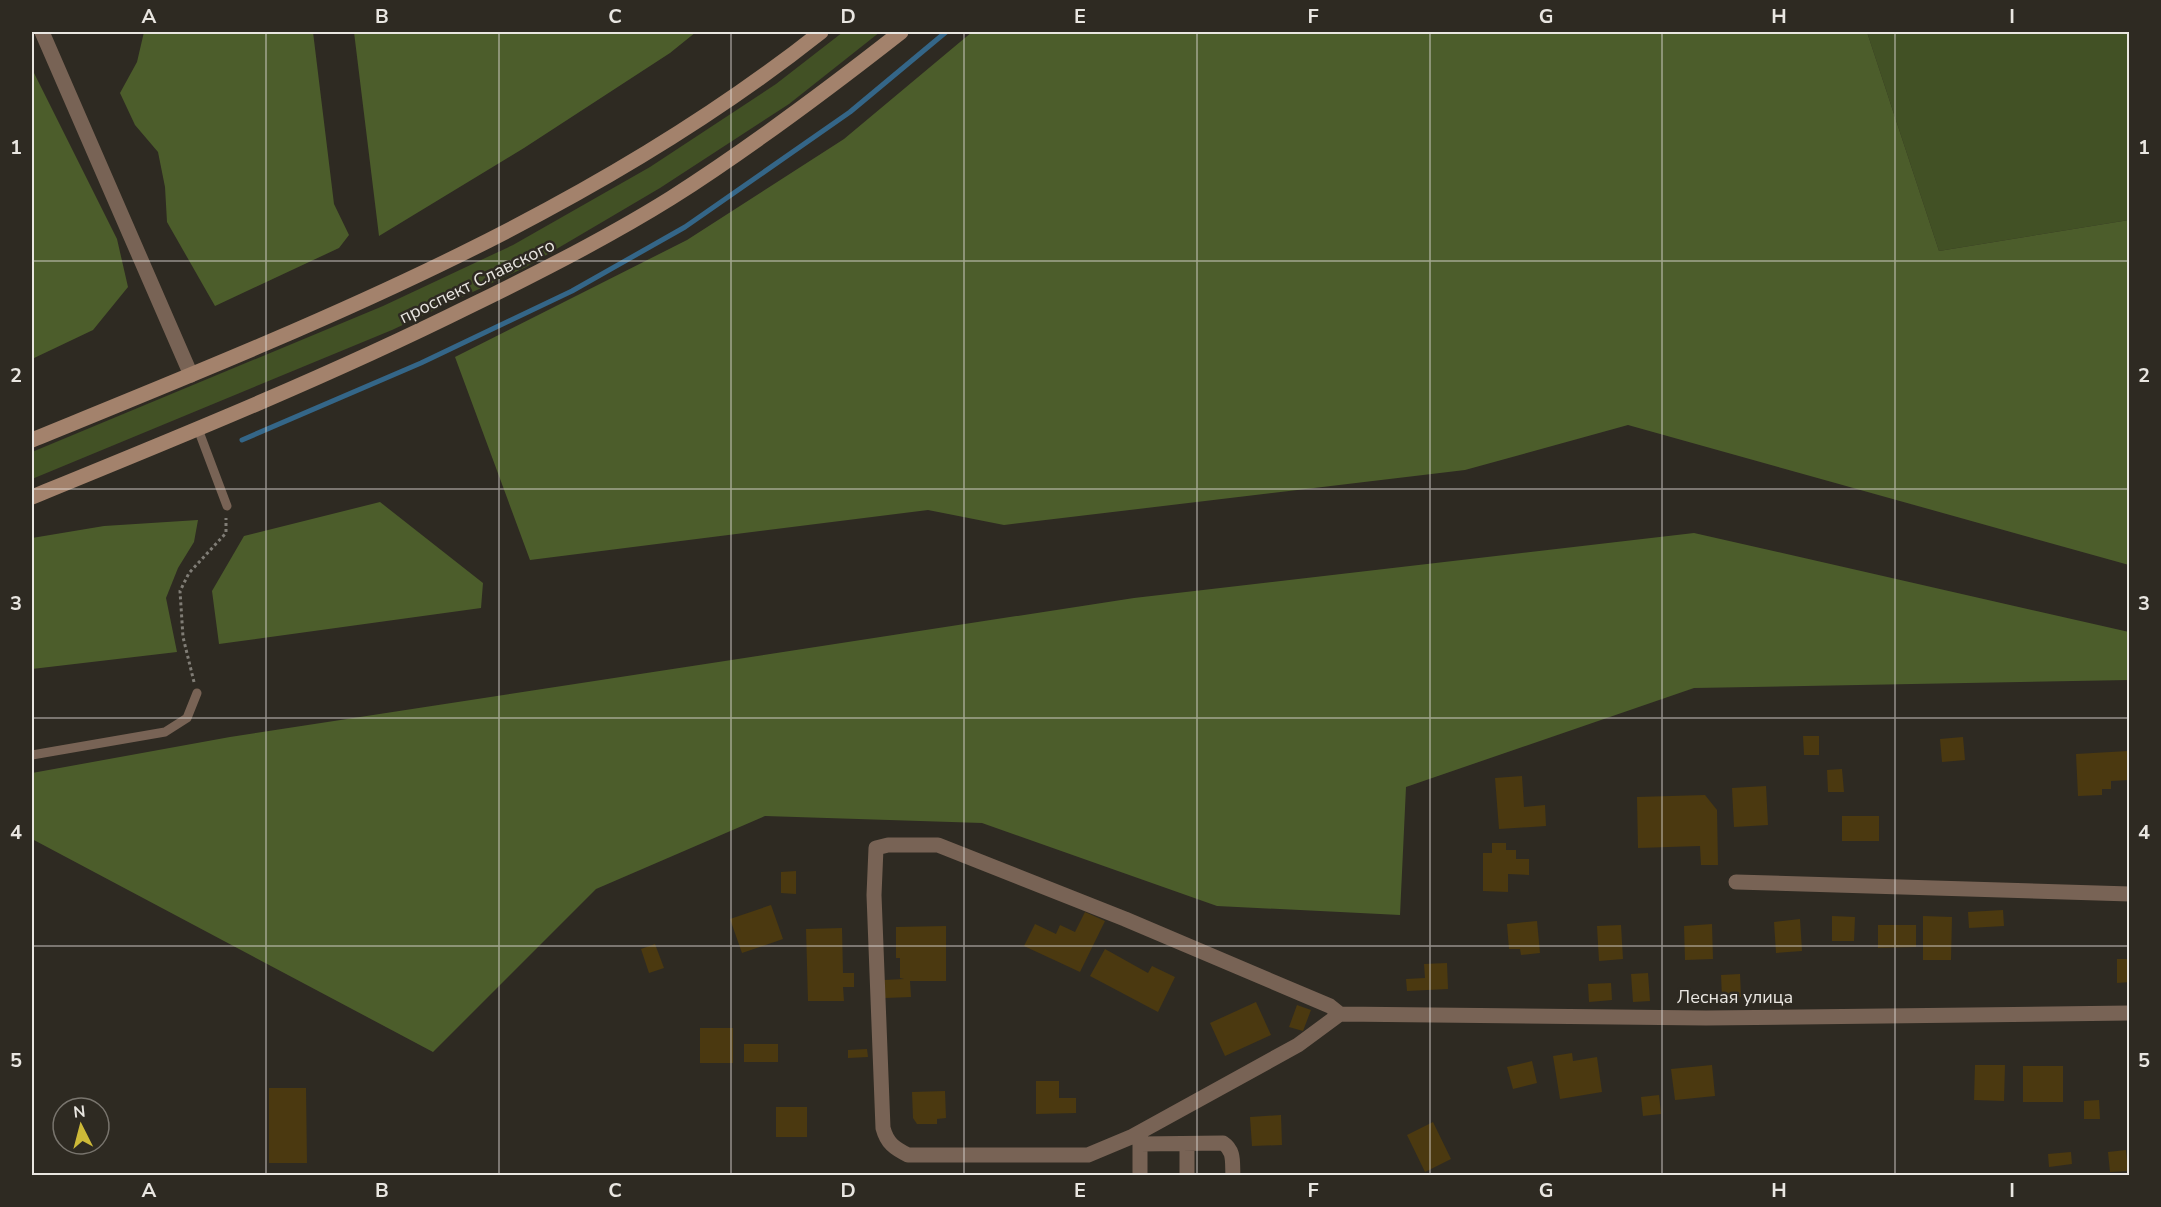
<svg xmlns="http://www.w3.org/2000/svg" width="2161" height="1207" viewBox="0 0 2161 1207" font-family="'Nunito Sans',sans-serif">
<rect width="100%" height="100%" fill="#2e2a22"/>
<path fill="#425125" d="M843 32H880L789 104 660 188 526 267 392 330 32 479V452L383 306 513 245 650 167 776 84Z
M1867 32H2129V220L1939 251Z"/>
<path fill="#4c5d2b" d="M144 32H313L334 204 349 235 339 248 215 306 167 222 165 187 158 152 135 125 120 93 137 62Z
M354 32H696L670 53 524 148 379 236Z
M972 32H1867L1939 251 2129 220V565L1628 425 1465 470 1004 525 928 510 530 560 455 357 687 240 844 139Z
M32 69 117 239 128 287 93 330 32 359Z
M380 502 483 583 481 608 219 644 212 591 244 536Z
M198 520 194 542 178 568 166 598 177 652 32 669V538L104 526Z
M1694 533 2129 632V680L1694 688 1406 787 1400 915 1217 906 982 823 765 816 596 889 433 1052 32 839V773L230 737 1134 598Z"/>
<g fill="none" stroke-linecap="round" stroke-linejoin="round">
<path stroke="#346688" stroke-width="5" d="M242 440 421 363 572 291 685 227 850 112 946 32"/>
</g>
<path fill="#4b3910" d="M1803 736H1819V755H1804Z
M1963 737 1965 760 1942 762 1940 739Z
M2128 751 2129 780 2111 781V789H2102V795L2078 796 2076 754Z
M1842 769 1844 792H1828L1827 770Z
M1522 776 1524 807 1545 805 1546 826 1499 829 1495 778Z
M1766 786 1768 825 1734 827 1732 788Z
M1705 795 1717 810 1718 865H1701L1700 846 1638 848 1637 797Z
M1842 816H1879V841H1842Z
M1492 843H1506V850H1516V859H1529V875L1508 874V892L1483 891V853H1492Z
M796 871V894L781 893V872Z
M771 905 783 939 742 953 730 919Z
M2003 910 2004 926 1969 928 1968 912Z
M1085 912 1105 921 1080 972 1024 946 1035 924 1056 934 1060 925 1075 932Z
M1832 916 1855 917 1854 941H1832Z
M1923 916 1952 917 1951 960H1923Z
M1800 919 1802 951 1776 953 1774 922Z
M1537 921 1540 953 1521 955 1520 949H1509L1507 924Z
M1712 924 1713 959 1685 960 1684 926Z
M1621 925 1623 959 1599 961 1597 926Z
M1878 925H1916V947L1878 948Z
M946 926V981H910L911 997 885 998 884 980 904 979 900 978V958H896V927Z
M842 928 843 973H854V987H843L844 1001H808L806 929Z
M655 944 664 968 649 973 641 949Z
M1105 949 1148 973 1152 966 1175 977 1158 1012 1090 976Z
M2117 959H2130V982L2117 983Z
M1447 963 1448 989 1407 991 1406 979 1425 978 1424 964Z
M1648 973 1650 1001 1633 1002 1631 974Z
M1740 974 1741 997H1722L1721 975Z
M1611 983 1612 1000 1589 1002 1588 984Z
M1256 1002 1271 1035 1225 1056 1210 1023Z
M1297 1005 1311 1010 1303 1031 1289 1027Z
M700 1028H733V1063H700Z
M744 1044H778V1062H744Z
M867 1049 868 1057 848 1058V1050Z
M1572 1053 1573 1061 1597 1057 1602 1092 1560 1099 1553 1056Z
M1532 1061 1537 1083 1513 1089 1507 1067Z
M1712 1065 1715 1096 1675 1100 1671 1069Z
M1975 1065H2005L2004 1101 1974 1100Z
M2023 1066H2063V1102H2023Z
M1036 1081H1059V1098H1076V1113L1036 1114Z
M269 1088H306L307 1163H269Z
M945 1091 946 1118 937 1119V1124H917L913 1118 912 1092Z
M1659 1095 1661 1114 1643 1116 1641 1097Z
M2099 1100 2100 1119H2084V1101Z
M776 1107H807V1137H776Z
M1281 1115 1282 1145 1252 1146 1250 1117Z
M1433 1122 1451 1159 1425 1172 1407 1135Z
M2126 1150 2128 1171 2110 1172 2108 1152Z
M2071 1152 2072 1164 2049 1167 2048 1154Z"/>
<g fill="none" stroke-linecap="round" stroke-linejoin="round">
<path stroke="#807d76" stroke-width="3" stroke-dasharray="3 3" stroke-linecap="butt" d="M194 682 183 637 180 591 189 573 226 533V518"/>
<path stroke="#786355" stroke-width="9" d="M198 429 227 506
M32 755 165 732 187 718 197 693"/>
<path stroke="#786355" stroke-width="15" d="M42 32 191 375
M888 845H938L1125 919 1330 1006 1340 1014 1298 1045 1131 1137 1088 1155H908C894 1148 887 1143 883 1128L874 895 876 848Z
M1736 882 2130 894
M1340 1014 1706 1018 2130 1013
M1140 1144 1223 1143C1235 1151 1232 1163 1233 1176
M1140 1176V1134
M1187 1176V1144"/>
<path stroke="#a3826c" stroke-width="15" d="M32 440C306 328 587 218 821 32
M32 497C179 437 327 377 470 306 538 273 607 238 671 198 751 147 827 90 901 32"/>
</g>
<path fill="none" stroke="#e9e6e1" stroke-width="1.5" stroke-opacity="0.55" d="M266 32V1176M499 32V1176M731 32V1176M964 32V1176M1197 32V1176M1430 32V1176M1662 32V1176M1895 32V1176M32 261H2130M32 489H2130M32 718H2130M32 946H2130"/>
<g text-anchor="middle" stroke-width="5" stroke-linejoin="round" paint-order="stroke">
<g font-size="18" fill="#e9e6e1" stroke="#2e2a22">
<text transform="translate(477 281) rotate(-26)" y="6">проспект Славского</text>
<text x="1735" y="1003">Лесная улица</text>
</g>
</g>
<rect width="2161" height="1207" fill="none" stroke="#2e2a22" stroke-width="66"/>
<g transform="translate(81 1126) rotate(354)"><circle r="28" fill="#2e2a22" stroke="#79756e" stroke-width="1.5"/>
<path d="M0-4.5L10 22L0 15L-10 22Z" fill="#cdb938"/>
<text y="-9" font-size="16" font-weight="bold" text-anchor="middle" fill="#e9e6e1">N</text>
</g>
<rect x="33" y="33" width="2095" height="1141" fill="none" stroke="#e9e6e1" stroke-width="2"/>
<g font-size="20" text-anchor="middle" font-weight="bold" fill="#e9e6e1">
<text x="149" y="23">A</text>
<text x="382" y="23">B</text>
<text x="615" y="23">C</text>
<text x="848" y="23">D</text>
<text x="1080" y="23">E</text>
<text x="1313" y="23">F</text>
<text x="1546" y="23">G</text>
<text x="1779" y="23">H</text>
<text x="2012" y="23">I</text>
<text x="16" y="154">1</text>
<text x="2144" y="154">1</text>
<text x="16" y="382">2</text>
<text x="2144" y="382">2</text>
<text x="16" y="610">3</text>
<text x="2144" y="610">3</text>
<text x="16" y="839">4</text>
<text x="2144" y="839">4</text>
<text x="16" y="1067">5</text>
<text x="2144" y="1067">5</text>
<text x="149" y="1197">A</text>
<text x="382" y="1197">B</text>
<text x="615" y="1197">C</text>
<text x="848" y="1197">D</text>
<text x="1080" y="1197">E</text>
<text x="1313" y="1197">F</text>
<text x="1546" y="1197">G</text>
<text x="1779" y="1197">H</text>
<text x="2012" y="1197">I</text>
</g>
</svg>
